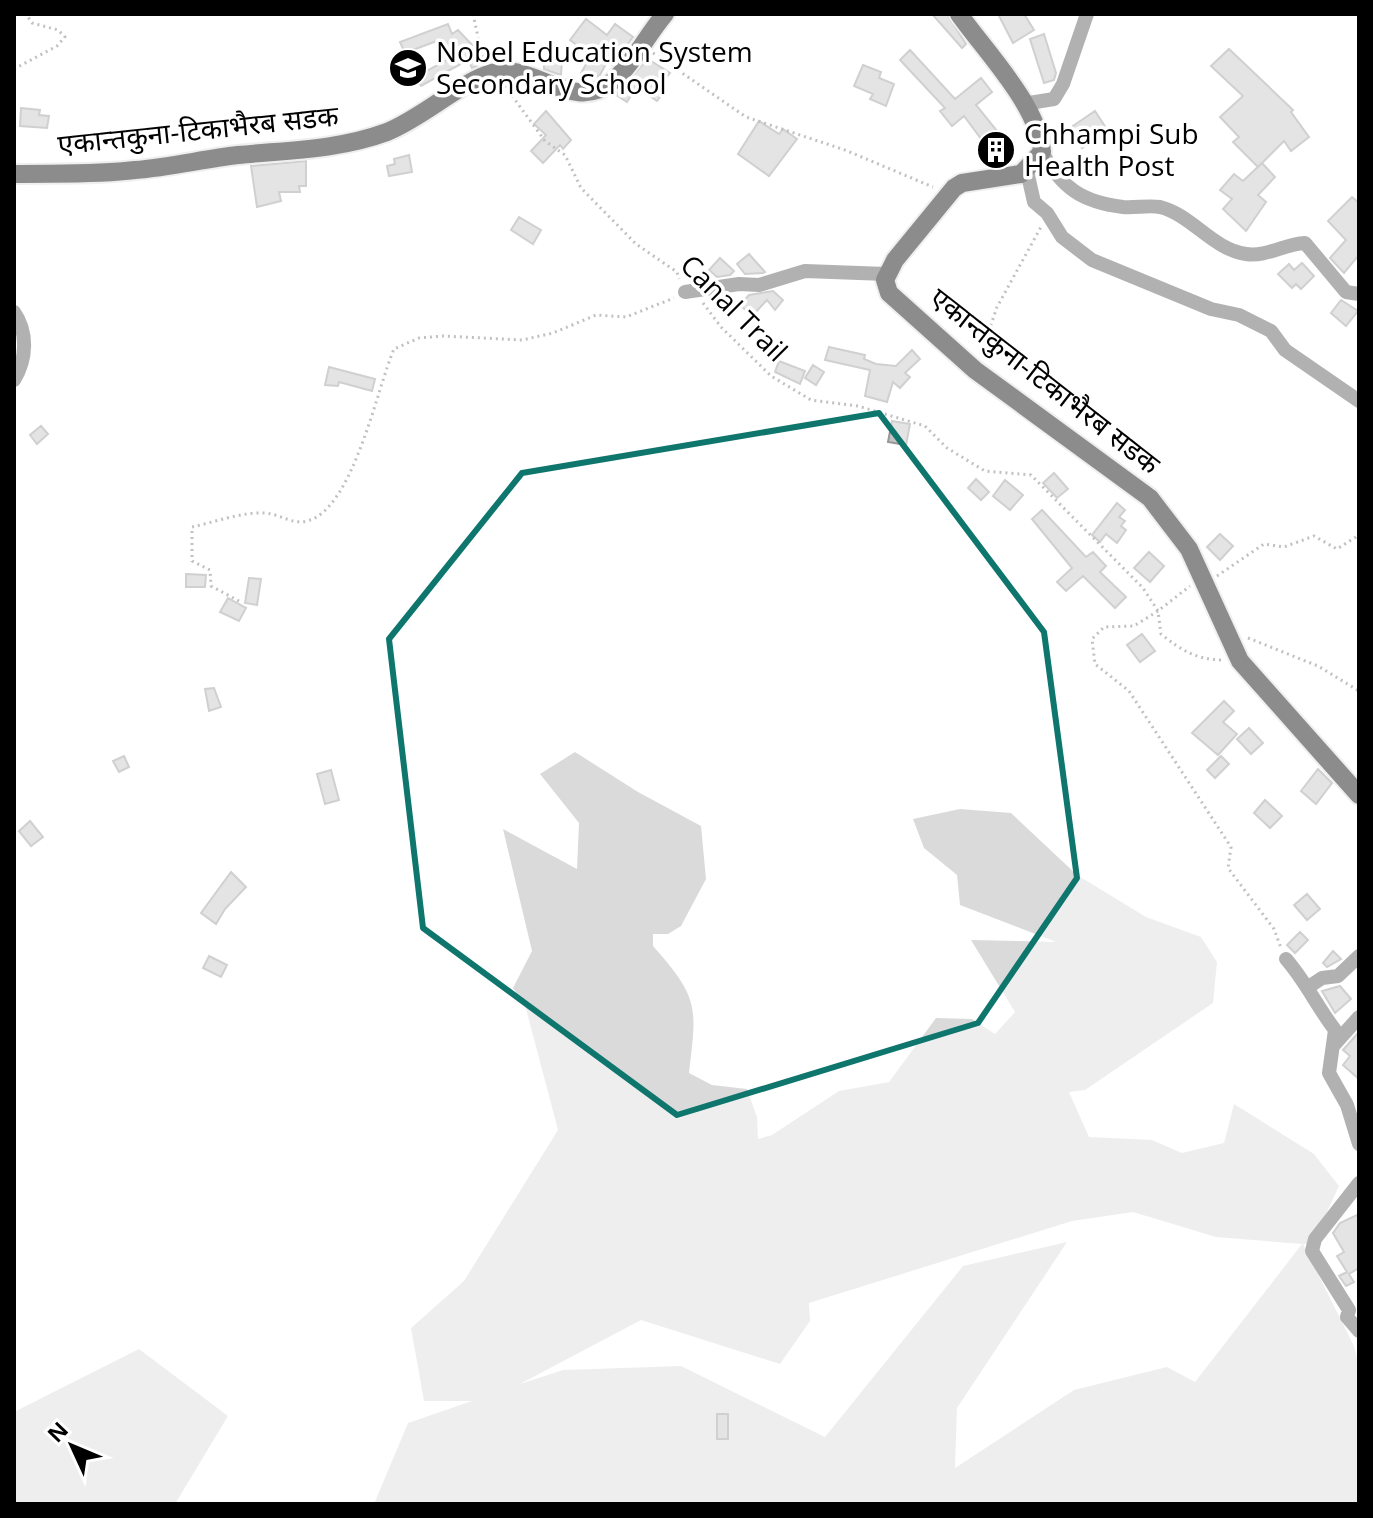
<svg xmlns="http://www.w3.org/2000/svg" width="1373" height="1518" viewBox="0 0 1373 1518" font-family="'Open Sans','Noto Sans Devanagari',sans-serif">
<rect width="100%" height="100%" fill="#fff"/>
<path fill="#dadada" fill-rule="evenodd" d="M575 752 638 792 701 826 706 879 681 926 668 934H653V946C699 998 697 1006 689 1073L712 1085 747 1089 757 1117 758 1139 772 1135 839 1091 889 1082 936 1018 972 1019 995 1034 1015 1012 971 940 1056 942 960 905 957 875 924 848 913 819 960 809 1011 813 1077 875 1146 917 1201 937 1217 962 1213 1003 1085 1090 1069 1092 1089 1137 1152 1140 1182 1153 1224 1143 1234 1104 1314 1154 1339 1186 1312 1244H1303L1354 1346 1359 1366V1504H374L408 1423 472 1401H424L411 1328 464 1281 558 1130 525 1005 513 988 532 951 503 829 577 869 579 823 540 774ZM1133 1212 1216 1237 1302 1244 1195 1382 1167 1367 1074 1390 955 1468 957 1408 1067 1242 963 1266 825 1437 681 1366 563 1370 520 1384 641 1320 780 1364 810 1321 809 1303 1072 1221Z
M139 1349 228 1416 175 1504H14V1412Z"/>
<path fill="#c3c3c3" stroke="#979797" stroke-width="2" d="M932 14H947L966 44 962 48Z
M998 14H1024L1034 30 1013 43Z
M586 19 607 35 615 24 633 37 612 65 607 62 600 75 592 79 581 73 589 59H595L570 40Z
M448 24 452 34 458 30 476 49 477 66 472 68 468 60 421 86 416 77 450 58 442 39 405 53 400 42Z
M1044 34 1056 73 1054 80 1044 83 1030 39Z
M1229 49 1293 110 1291 112 1309 137 1291 151 1284 141 1258 167 1233 142 1239 137 1220 117 1243 96 1211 66Z
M910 50 955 99 981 78 992 92 976 105 1014 152 994 166 978 148 984 143 964 116 952 126 940 111 945 108 900 60Z
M544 59H562L561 75 544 69Z
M648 59 670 73 658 88 664 92 657 101 636 87 627 102 615 94Z
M863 65 881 72 879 78 894 84 886 106 870 99 873 94 854 86Z
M21 108 40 110 39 115 49 116 47 128 20 126Z
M546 111 571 140 563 149 560 145 543 163 531 151 546 135 534 124Z
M1095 111 1108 131 1082 148 1070 128Z
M759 121 779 134 783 129 797 139 769 176 738 154Z
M409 155 412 172 389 176 387 166 395 164 394 159Z
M306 161V186H299L300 192H279L281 201 257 207 251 166Z
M1262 163 1275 177 1258 195 1266 202 1246 231 1223 209 1232 199 1220 190 1234 174 1243 181Z
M1352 197 1359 203V255L1344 273 1330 258 1346 240 1328 221Z
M519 217 541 230 533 244 511 230Z
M749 254 765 272 763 273 745 274 737 264Z
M720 258 734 271 730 275 717 277 709 270Z
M1302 263 1314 276 1301 289 1296 284 1292 288 1278 274 1289 264 1294 270Z
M773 291 783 300 775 310 767 300 752 316 740 305 749 295Z
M1341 300 1358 311 1346 326 1331 313Z
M829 347 865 355 864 359 876 364 896 366 912 350 920 359 905 373 910 377 900 388 893 382 887 402 865 396 870 370 825 360Z
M779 361 805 371 800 384 775 372Z
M813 365 824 372 816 385 805 378Z
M329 367 375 379 372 391 339 382 338 386 325 385Z
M892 421 910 424 906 445 888 442Z
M41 426 48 434 37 444 30 435Z
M1054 473 1068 489 1057 498 1043 483Z
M976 479 989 492 981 500 968 488Z
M1005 480 1023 495 1010 510 993 496Z
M1117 503 1125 510 1119 517 1125 521 1121 526 1126 530 1117 543 1106 534 1100 542 1092 535Z
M1042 510 1086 557 1093 552 1106 566 1100 572 1126 597 1115 608 1083 576 1066 591 1057 582 1072 568 1032 519Z
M1220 534 1233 546 1220 560 1207 547Z
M1149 552 1164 566 1150 582 1134 568Z
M186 574 206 575 205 587H186Z
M249 578 261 579 257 605 245 603Z
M228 598 246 608 239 621 220 612Z
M1142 634 1155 651 1140 662 1127 645Z
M214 688 221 707 209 711 205 689Z
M1224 701 1234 711 1223 722 1237 734 1218 755 1192 733Z
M1249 728 1263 743 1251 754 1237 739Z
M124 756 129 767 119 772 113 761Z
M1221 756 1229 764 1215 778 1207 770Z
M1318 769 1332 783 1316 804 1301 791Z
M331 770 339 800 325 804 317 774Z
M1265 800 1282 816 1270 828 1254 813Z
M30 821 43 837 31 846 19 831Z
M231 872 246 887 225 909 216 924 201 913Z
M1307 894 1320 909 1307 920 1294 905Z
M1300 932 1308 940 1295 953 1287 945Z
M1333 951 1341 959 1327 967 1323 963Z
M209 956 227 965 221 977 203 968Z
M1340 986 1351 999 1335 1013 1322 991Z
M1359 1032V1079L1343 1065 1350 1056 1343 1050Z
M1359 1214V1268L1349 1274 1354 1282 1346 1286 1339 1276 1347 1272 1337 1256 1344 1252 1333 1233 1340 1223Z
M717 1414H728V1439H717Z"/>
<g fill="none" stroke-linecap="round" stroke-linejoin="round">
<defs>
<path id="major" d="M959 14C985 51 1039 106 1042 152L1021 174 962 183 954 188 895 260 885 280 889 293 975 370 1150 498 1189 549 1240 661 1359 795
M14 174C54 173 96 175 135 170 170 167 204 159 238 155 289 150 338 150 387 132 421 119 462 81 492 73 533 61 573 115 613 81 633 64 647 35 665 14"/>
</defs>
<use href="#major" stroke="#dbdbdb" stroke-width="22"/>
<path stroke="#757575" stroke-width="3" stroke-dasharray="2 4" stroke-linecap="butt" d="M473 14 483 60
M653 53 746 117 845 150 933 187
M14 69 57 46 65 37 58 30 32 23 26 14
M505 86 545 141 565 155 581 188 636 244 677 272 679 279
M703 303 721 327 771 376 811 400 858 406 925 426 947 448 985 471 1031 475 1143 588 1158 611 1190 586
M981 354 997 307 1041 227
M1217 576 1264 544 1284 547 1314 536 1337 549 1359 535
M239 601 211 586 210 570 192 561V527C215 522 241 512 265 513 280 514 292 525 307 521 353 510 377 388 394 349L419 338 443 336 522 340 553 333 596 315 626 317 674 298
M1248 638 1318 666 1359 691
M1221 660C1195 659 1181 650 1161 634L1158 611 1134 626 1104 627 1092 639 1095 664 1129 691 1231 847 1228 868 1274 929 1281 948"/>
<path stroke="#535353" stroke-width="14" d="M1023 104 1054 99 1063 84 1087 14
M1042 152C1061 187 1081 202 1123 207 1135 208 1149 205 1160 207 1192 215 1212 249 1246 254 1267 257 1284 244 1305 243L1346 292 1359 294
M1027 171 1034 202 1047 213 1062 237 1092 260 1211 309 1239 315 1271 331 1285 350 1359 401
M685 292 739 284 759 285 805 271 886 274
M14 312C28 332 27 359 14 380
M1286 959C1306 982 1316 1005 1335 1030L1329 1073 1347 1105 1359 1144
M1310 986 1322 978 1338 976 1359 956
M1333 1046 1359 1017
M1359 1183 1315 1239 1312 1251 1349 1310 1347 1317 1359 1331"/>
<use href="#major" stroke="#000" stroke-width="18"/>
</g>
<path d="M0 0H1373V1518H0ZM879 413 1044 632 1077 878 978 1023 677 1115 423 928 389 639 522 473Z" fill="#fff" fill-opacity=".55" fill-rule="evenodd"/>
<path fill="none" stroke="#0f766e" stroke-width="6" stroke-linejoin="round" d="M879 413 1044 632 1077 878 978 1023 677 1115 423 928 389 639 522 473Z"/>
<defs>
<symbol id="school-disc" viewBox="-11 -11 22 22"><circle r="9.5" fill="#000" stroke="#fff"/><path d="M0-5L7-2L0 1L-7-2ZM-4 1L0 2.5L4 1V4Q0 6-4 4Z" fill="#fff"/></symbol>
<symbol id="building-disc" viewBox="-11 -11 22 22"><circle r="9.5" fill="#000" stroke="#fff"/><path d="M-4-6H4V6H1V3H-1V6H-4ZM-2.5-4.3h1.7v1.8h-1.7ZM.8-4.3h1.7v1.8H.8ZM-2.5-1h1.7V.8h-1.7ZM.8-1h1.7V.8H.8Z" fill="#fff"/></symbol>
</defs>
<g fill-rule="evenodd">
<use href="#school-disc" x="386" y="46" width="44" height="44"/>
<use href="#building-disc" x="974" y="128" width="44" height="44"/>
</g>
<g text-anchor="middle" stroke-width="7" stroke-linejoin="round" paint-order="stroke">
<g font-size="28" fill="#000" stroke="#fff" text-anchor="start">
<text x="436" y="62">Nobel Education System<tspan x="436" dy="32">Secondary School</tspan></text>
<text x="1024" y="144">Chhampi Sub<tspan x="1024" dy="32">Health Post</tspan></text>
</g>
<g font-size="28" fill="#000" stroke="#fff">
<text transform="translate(198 130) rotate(-6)" y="10">एकान्तकुना-टिकाभैरब सडक</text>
<text transform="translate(734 308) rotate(45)" y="10">Canal Trail</text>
<text transform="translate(1045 381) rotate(38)" y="10">एकान्तकुना-टिकाभैरब सडक</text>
</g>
</g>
<rect width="1373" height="1518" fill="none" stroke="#000000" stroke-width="32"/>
<g transform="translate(72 1446) rotate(314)" stroke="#ffffff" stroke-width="6" paint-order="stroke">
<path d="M0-6L14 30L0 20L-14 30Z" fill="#000000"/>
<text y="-12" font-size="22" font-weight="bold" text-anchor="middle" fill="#000000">N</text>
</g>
</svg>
